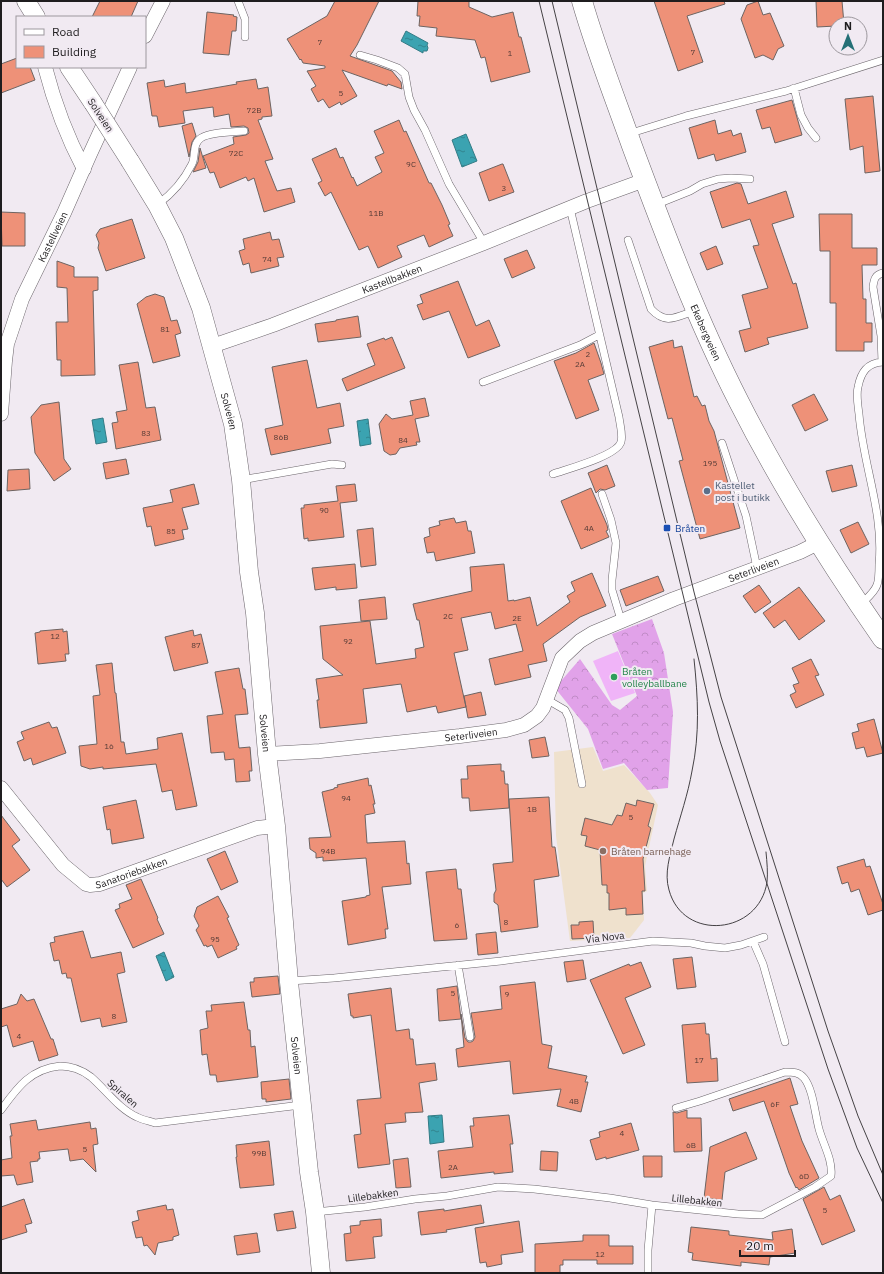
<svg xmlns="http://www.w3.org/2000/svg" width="884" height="1274" viewBox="0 0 884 1274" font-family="'IBM Plex Sans',sans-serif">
<defs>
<pattern id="forest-crowns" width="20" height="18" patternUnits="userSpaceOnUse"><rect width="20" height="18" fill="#e1a2e9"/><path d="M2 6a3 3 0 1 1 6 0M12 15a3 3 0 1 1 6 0" fill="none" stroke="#c18bc7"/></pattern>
<pattern id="water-ripples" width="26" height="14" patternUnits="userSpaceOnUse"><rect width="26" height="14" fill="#3ba3b1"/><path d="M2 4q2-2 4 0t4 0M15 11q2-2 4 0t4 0" fill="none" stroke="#31848f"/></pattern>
</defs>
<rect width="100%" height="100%" fill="#f1eaf2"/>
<path fill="#efe1cd" d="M593 747 603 771 624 765 650 793 658 805 645 866 647 891 643 893 644 920 630 938 570 941 556 836 554 752Z"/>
<path fill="#f0b4f8" d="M618 651 635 693 611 701 593 661Z"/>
<path fill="url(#forest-crowns)" d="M652 619 664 653 673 712 668 788 647 790 624 763 603 769 588 729 555 688 580 659 612 705 620 710 637 696 612 634Z"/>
<path fill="url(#water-ripples)" stroke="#337b85" d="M406 31 428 43 427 45 428 48 427 51H423V53L401 41Z
M466 134 477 161 462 167 452 140Z
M103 418 107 442 96 444 92 420Z
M368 419 371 444 360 446 357 421Z
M164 952 174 977 166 981 156 956Z
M442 1115 444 1142 430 1144 428 1116Z"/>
<path fill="#ee9178" stroke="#6d6462" d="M100 1H138L131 17H92Z
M335 1H379L357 45 350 56 392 71 401 82 402 89 388 84 387 86 342 70 357 96 341 105 340 102 329 108 323 99 318 102 311 89 316 86 307 71 325 68V66L303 63 301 59 300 60 287 39 327 16Z
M418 1H469V7L492 17 513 12 519 37H521L530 72 491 82 485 57 481 58 475 40 436 36 437 28 419 26 420 16H417Z
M654 1H724L725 4 687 16 703 62 678 71Z
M758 1 763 15 770 13 784 46 778 49 773 60 763 55 755 58 741 19 747 5Z
M816 1H842L844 24H836V26L817 27Z
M207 12 234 15 233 16 237 17 236 31H232L229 55 203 53Z
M17 58V67H30L35 80 1 93V64Z
M256 79 258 89 268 87 272 116 262 117V119L258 120 273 159 265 161 277 191 291 188 295 202 264 212 254 178 248 181 246 177 220 188 214 172 210 173 203 156 234 144 233 137 246 135 249 133 248 128 244 126 231 127 229 114 214 117 213 107 183 111 185 123 159 127 157 116H152L147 83 164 80 165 87 185 83 186 93 237 84 236 82Z
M873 96 880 171 865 173 863 146 850 150 845 99Z
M792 100 802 135 775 143 770 127 762 129 756 110Z
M399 120 404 132 406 131 429 183H431L442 205 450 224 448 225 453 236 429 247 424 235 397 246 402 257 378 268 368 246 359 250 331 192 325 196 318 183 322 181 312 159 336 148 340 158 343 157 352 178 353 177 357 186 382 172 375 157 384 153 374 131Z
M715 120 718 134 731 130 733 136 741 133 746 152 716 161 714 154 698 159 689 128Z
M192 123 196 136 192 142 189 157 182 126Z
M200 148 206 168 193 172 198 162Z
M502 164H503L514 192 489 201 479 173Z
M737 183 741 184 748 204 786 191 794 217 772 224 793 284 796 283 808 328 767 338 769 344 745 352 739 331 751 328 742 295 768 288 753 246 759 245 750 219 722 228 710 192Z
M1 212 25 213V246H2Z
M819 214H852V248H877V265H862L863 299H866V323H872V342H864V351H836V303H830V251H820Z
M132 219 145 258 106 271 98 248 99 243 96 235 100 229Z
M270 232 272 240 279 239 284 257 277 258 279 266 251 273 249 263 243 265 239 251 245 249 243 239Z
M716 246 723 264 707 270 700 253Z
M527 250 535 268 512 278 504 259Z
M57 261 74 267V277H98V290L93 291 95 375 61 376V360H57L56 322H68L67 288 57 287Z
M458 281 476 326 489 320 500 346 468 358 449 311 423 320 417 305 423 303 420 295Z
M155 294 164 297 171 321 177 320 181 333 175 335 180 356 153 363 137 304 146 297Z
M358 316 361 337 318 342 315 324 336 321V320Z
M392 337 405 368 347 391 342 379 375 365 367 344 384 338 385 340Z
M673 340 674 348 682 346 694 397 697 396 702 406 705 405 709 421 714 431 740 528 700 539 679 461 683 460 672 418 668 419 649 347Z
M594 343 601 363 604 374 588 380 599 410 576 419 554 361 576 353Z
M307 360 317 408 340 403 344 426 328 429 331 443 271 455 265 429 283 425 272 367Z
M138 362 146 408 155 407 161 440 116 449 112 423 118 422 116 412 127 410 119 365Z
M814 394 828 420 805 431 792 405Z
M425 398 429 416 415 419 420 442H416L417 445 400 448 396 454 390 455 384 451 379 424 386 414 392 419 413 415 410 401Z
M59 402 64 459 71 469 54 481 35 453 31 417 41 405Z
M126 459 129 474 106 479 103 463Z
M607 465 615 486 605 490 600 489 596 493 588 473Z
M852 465 857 486 832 492 826 471Z
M29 469 30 489 7 491 8 470Z
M194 484 199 504 182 508 188 529 182 530 184 539 155 546 151 526 147 527 143 508 173 502 170 490Z
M355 484 357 501 340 503 344 537 308 541V538L304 539 301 508H304V505L338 501 336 486Z
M591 488 607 525 608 530 606 531 609 537 581 549 561 501Z
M454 518 456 523 466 521 468 531H471L475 553 436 561 434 552 427 553 424 538 430 536 429 528 440 525 439 521Z
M858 522 869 544 851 553 840 530Z
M373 528 376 565 361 567 357 530Z
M355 564 357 588 336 590V587L315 590 312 568Z
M504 564 508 601 514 600V601L530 597 537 626 570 602 567 596 575 591 571 582 592 573 606 606 580 617 543 644 547 661 528 665 531 677 495 685 489 659 523 651 516 624 495 629 491 612 461 618 468 650 454 653 466 707 438 713 436 706 407 712 401 684 363 689 367 723 320 728 317 700H319L316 679 343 675 323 659 320 626 370 621 376 664 416 658 415 649 424 647 419 620H417L413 604 472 591 470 567Z
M658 576 664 591 626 606 620 590Z
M759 585 771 602 755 613 743 596Z
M799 587 825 621 799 640 785 620 774 628 763 613Z
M385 597 387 619 361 621 359 600Z
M63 629V632L67 631 69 654H65L66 661 38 664 35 633 40 632V631Z
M193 630 194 636 201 634 208 663 174 671 165 637Z
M811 659 819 675 815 676 824 695 796 708 790 695 796 692 793 685 799 683 792 668Z
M112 663 115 693H116L121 742H124L126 754 158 749 157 738 182 733 197 806 176 810 172 790 162 792 156 764 103 769V767L90 769 81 766 79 746 97 744 93 696 100 695 96 665Z
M239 668 243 689H245L248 714 235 715 239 748 250 747 252 771H249L250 781 236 782 234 759 225 760 224 752 211 753 207 716 223 714 215 672Z
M481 692 486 715 468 718 464 696Z
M874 719 883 753 867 757 864 747 856 749 852 733 859 731 857 724Z
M49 722 52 728 57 727 66 753 33 765 31 758 24 761 17 742 24 739 21 732Z
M545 737 549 756 532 758 529 740Z
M501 764V771H504L505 784H508L509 808 470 811 469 798H462L461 779H468L467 766Z
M368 778 369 786 371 785 375 804H373L375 813 365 815 367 843 405 841 407 864 409 863 411 884 382 887 388 929H385L386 938 348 945 342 901 366 897V896L370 895 366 858 323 861V857L316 858V853L310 849 309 838 331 837 322 792 334 789V788L338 787 337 785Z
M549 797 552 847H555L559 876 534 880 538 927 501 932 498 905 494 902V894L496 890 493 864 513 862 509 799Z
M136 800 144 838 112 844 110 829 107 830 103 807Z
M637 800 654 804 648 826 651 828 643 859 645 891H642L643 914 626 915V908L609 910V893H607V885H602L600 850 585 846 587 836 581 835 585 818 612 825 617 815 622 816 626 803 636 806Z
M1 815 20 840 12 846 30 870 7 887 1 879Z
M225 851 238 882 221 890 207 859Z
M864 859 866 867 870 866 883 904V910L868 915 859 889 851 892 848 882 842 884 837 867Z
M456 869 458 889H461L467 939 434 941 426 872Z
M141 879 158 918 157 919 164 934 133 948 115 910 120 908 119 904 132 899 126 885Z
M218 896 229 917 227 918 239 945 236 947 237 949 218 958 212 945 207 947 206 945 204 946 196 930 199 926 194 916 197 907Z
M593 921 594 938 572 939 571 925H579V922Z
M83 931 91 958 121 952 125 972 117 974 127 1022 102 1027 100 1018 81 1022 71 978H67L66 973 62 974 59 960 54 961 50 943 55 942 54 937Z
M496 932 498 953 478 955 476 934Z
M692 957 696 987 677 989 673 959Z
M583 960 586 979 567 982 564 962Z
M641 962 651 987 625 998 645 1045 623 1054 590 980 629 964 630 966Z
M278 976 280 994 252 997 250 982H254V978Z
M535 982 542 1044 552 1046 548 1068 587 1076 585 1082H588L581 1112 557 1106 561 1089 513 1094 510 1061 458 1067 456 1049 464 1047 461 1014 465 1038 468 1042H471L473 1041 475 1037 471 1013 502 1009 500 986Z
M457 986 461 1019 439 1021 437 989Z
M391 988 396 1031 409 1029 410 1039H413L416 1065 435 1063 437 1080 419 1083 423 1112 405 1113 406 1122 385 1124 390 1164 358 1168 354 1135 361 1134 357 1100 381 1098 371 1015 353 1018V1016H351L348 994Z
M21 994 27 1001 34 999 51 1039H53L58 1055 39 1061 33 1041 13 1047 7 1025 1 1027V1009L17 1004Z
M244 1002 248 1030H250L251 1047 255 1046 258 1077 217 1082 216 1075H210L207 1054 202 1055 200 1030 208 1028 206 1011H212L211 1005Z
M705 1023 706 1034H709L711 1059 717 1058 718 1081 687 1083 682 1025Z
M790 1078 798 1104 790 1106 802 1141 819 1178 799 1190 797 1187 796 1188 789 1173 764 1101 733 1111 729 1099Z
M289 1079 291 1099 266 1102V1099H262L261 1082Z
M687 1110V1118H701L702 1151 674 1152 673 1112 677 1113Z
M509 1115 513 1144H510L513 1172 494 1174V1172L441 1178 438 1151 473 1147 470 1126H474L473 1118Z
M36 1120 38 1130 90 1122 91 1129 96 1128 98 1144 93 1145 96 1172 83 1159 70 1161 68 1149 39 1152 40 1159H38V1161L30 1162 33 1182 17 1185 14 1175 1 1176V1160L12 1158 10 1136H12L10 1124Z
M631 1123 639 1150 606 1159V1157L596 1160 590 1140 600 1137 599 1132Z
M746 1132 757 1159 725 1172 722 1200 704 1198 710 1147Z
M269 1141 274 1185 240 1188 236 1157H237L236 1145Z
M541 1151 558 1152 557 1171 540 1170Z
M643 1156H662V1177H644Z
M408 1158 411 1187 396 1188 393 1160Z
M824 1187 830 1200 840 1195 855 1231 822 1245 803 1199Z
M24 1199 32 1223 25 1225 27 1232 1 1240V1207Z
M166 1205 167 1210 173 1209 179 1235 173 1237V1240L158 1243 155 1255 147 1245 144 1246 142 1237 136 1238 132 1222 139 1220 137 1211Z
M481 1205 484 1223 446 1230 447 1232 421 1235 418 1212 444 1209V1211Z
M293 1211 296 1228 277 1231 274 1214Z
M381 1219 382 1236 373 1237 375 1258 346 1261 344 1234 351 1233 350 1226 360 1225V1221Z
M519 1221 523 1252 501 1255 502 1264 487 1267 486 1262 480 1263 475 1228Z
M691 1227 729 1231V1235L773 1240 772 1232 792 1229 795 1253 770 1257 769 1265 741 1262V1266L692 1260 693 1253 688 1252Z
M257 1233 260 1252 237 1255 234 1236Z
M583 1235H609V1246H633V1264H597V1260H563V1265H560V1273H535V1244L583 1241Z"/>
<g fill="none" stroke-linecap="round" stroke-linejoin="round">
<defs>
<path id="service" d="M238 1 245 19V37
M360 55 377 60 398 68 405 74 409 97 414 110 425 130 449 184 484 243
M794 88 801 115 808 128 816 138
M628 134 686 116 786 91 883 60
M158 204C172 194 184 180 192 164 196 156 192 144 201 138 210 132 232 132 244 131
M655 205 690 191 702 184 718 179 731 178 750 179
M628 240 651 309C666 325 676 317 694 311
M882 362 881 336 873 287C874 279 875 275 883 273
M483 382 580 345 599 335
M722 443 746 516 757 568
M553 474C567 469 617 456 621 442 623 435 620 425 619 417L570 208
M241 480 332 464 342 465
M602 494 611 520 616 543 612 580V590L621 620
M861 604C867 598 874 593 877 585 879 580 879 571 879 564 884 513 863 465 859 414 858 406 856 395 858 387 861 372 867 363 883 362
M546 699 565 710 569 718 582 784
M753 941 763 964 785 1042
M458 965 470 1037
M290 981 334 978 501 961 653 941 691 943 705 946 725 948 741 945 764 937
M1 1110C17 1088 30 1069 60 1066 71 1066 82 1070 91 1077 106 1090 119 1109 137 1117 143 1120 149 1121 155 1123L301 1105
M315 1212 365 1207 415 1199 447 1196 498 1187 534 1189 610 1198 652 1205 738 1214 762 1215 815 1187 831 1176C833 1160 823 1144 819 1129 815 1114 813 1089 804 1078 799 1072 793 1072 785 1072L700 1101 676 1108
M648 1273V1250L652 1205"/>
<g id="minor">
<path d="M145 36 163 1"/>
<path d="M45 67C54 102 67 137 84 169"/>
<path id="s1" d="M212 346 273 325 484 243 587 201 645 180"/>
<path id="s2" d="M1 414 5 361 7 344 22 299 64 213 90 154 130 67"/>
<path id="s3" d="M267 754 320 751 460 736 506 730 524 725 537 716 543 708 562 658 580 641 593 633 674 599 800 552 818 543"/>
<path id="s4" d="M1 788 63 865 86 884 90 885 100 884 257 828 276 826"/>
</g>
<g id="tertiary">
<path d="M26 1 36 17"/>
<path d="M69 67 93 103"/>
<path id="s5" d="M130 161 157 205 174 238 201 308 233 424 241 480 249 572 255 613 267 754 276 826 289 982 309 1172 315 1212 321 1273"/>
</g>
<g id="secondary">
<path id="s6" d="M582 1C596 50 615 98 632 146 664 232 697 320 739 402 781 485 830 563 883 639"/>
</g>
</defs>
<use href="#service" stroke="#6b656b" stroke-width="8"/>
<use href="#minor" stroke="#6b656b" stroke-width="15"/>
<use href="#tertiary" stroke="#6b656b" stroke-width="19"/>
<use href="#secondary" stroke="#6b656b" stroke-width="21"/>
<use href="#service" stroke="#fff" stroke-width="7"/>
<use href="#minor" stroke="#fff" stroke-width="14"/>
<use href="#tertiary" stroke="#fff" stroke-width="18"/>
<use href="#secondary" stroke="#fff" stroke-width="20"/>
<path stroke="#454245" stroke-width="1" d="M539 1 709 702 720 741 828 1069 857 1148 883 1203
M552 1 694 592 721 697 828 1031 858 1116 883 1175
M694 659C698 697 700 734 692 771 688 794 680 817 674 839 670 856 664 873 669 890 683 942 759 935 767 882 768 873 767 862 766 852"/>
<defs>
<path id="tertiary-bridge" d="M93 103 130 161"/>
</defs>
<use href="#tertiary-bridge" stroke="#6b656b" stroke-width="19" stroke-linecap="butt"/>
<use href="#tertiary-bridge" stroke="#fff" stroke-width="18"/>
</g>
<circle fill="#5c6f8a" stroke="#f1eaf2" stroke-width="1.5" cx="707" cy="491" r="4"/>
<rect fill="#1a4fb4" stroke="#f1eaf2" stroke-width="1.5" x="663" y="524" width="8" height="8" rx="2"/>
<circle fill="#2e9e5b" stroke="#f1eaf2" stroke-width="1.5" cx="614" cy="677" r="4"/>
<circle fill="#8d6e63" stroke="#f1eaf2" stroke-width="1.5" cx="603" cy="851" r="4"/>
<g text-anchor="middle" stroke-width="4" stroke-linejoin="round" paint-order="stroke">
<g font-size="8" fill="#533a35">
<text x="320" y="45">7</text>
<text x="693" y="55">7</text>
<text x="510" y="56">1</text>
<text x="341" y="96">5</text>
<text x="254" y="113">72B</text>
<text x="236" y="156">72C</text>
<text x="411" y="167">9C</text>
<text x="504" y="191">3</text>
<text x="376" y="216">11B</text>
<text x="267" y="262">74</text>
<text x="165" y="332">81</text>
<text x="588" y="357">2</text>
<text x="580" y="367">2A</text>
<text x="146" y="436">83</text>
<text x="281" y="440">86B</text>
<text x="403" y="443">84</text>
<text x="710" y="466">195</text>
<text x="324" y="513">90</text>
<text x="589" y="531">4A</text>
<text x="171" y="534">85</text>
<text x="448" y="619">2C</text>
<text x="517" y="621">2E</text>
<text x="55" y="639">12</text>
<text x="348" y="644">92</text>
<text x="196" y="648">87</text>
<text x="109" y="749">16</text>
<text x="346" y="801">94</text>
<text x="532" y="812">1B</text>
<text x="631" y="820">5</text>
<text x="328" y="854">94B</text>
<text x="506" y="925">8</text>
<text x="457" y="928">6</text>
<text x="215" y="942">95</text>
<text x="453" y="996">5</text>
<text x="507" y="997">9</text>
<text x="114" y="1019">8</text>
<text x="19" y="1039">4</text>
<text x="699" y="1063">17</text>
<text x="574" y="1104">4B</text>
<text x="775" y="1107">6F</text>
<text x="622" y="1136">4</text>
<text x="691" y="1148">6B</text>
<text x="85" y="1152">5</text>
<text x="259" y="1156">99B</text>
<text x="453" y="1170">2A</text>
<text x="804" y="1179">6D</text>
<text x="825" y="1213">5</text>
<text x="600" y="1257">12</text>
</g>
<g font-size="10" fill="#1f1d1f" stroke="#f1eaf2">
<text transform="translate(101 115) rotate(57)" y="4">Solveien</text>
<text dy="4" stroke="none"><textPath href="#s2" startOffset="187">Kastellveien</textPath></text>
<text dy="4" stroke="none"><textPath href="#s1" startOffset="192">Kastellbakken</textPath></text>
<text dy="4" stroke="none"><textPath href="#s6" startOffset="354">Ekebergveien</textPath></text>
<text dy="4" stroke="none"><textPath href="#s5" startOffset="271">Solveien</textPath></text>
<text dy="4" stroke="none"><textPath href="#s3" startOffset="551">Seterliveien</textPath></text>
<text dy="4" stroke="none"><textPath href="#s5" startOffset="595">Solveien</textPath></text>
<text dy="4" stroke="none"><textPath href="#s3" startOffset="205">Seterliveien</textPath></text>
<text dy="4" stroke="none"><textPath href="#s4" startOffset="176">Sanatoriebakken</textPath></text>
<text transform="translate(605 937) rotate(-7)" y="4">Via Nova</text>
<text dy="4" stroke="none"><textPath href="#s5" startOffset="919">Solveien</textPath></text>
<text transform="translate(123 1093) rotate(41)" y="4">Spiralen</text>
<text transform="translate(373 1195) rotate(-8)" y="4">Lillebakken</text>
<text transform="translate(697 1200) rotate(6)" y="4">Lillebakken</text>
</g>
<g font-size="10" fill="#4e5e75" stroke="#f1eaf2" text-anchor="start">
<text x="715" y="489">Kastellet<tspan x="715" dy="12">post i butikk</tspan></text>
</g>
<g font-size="10" fill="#164399" stroke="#f1eaf2" text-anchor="start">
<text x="675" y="532">Bråten</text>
</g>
<g font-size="10" fill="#27864d" stroke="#f1eaf2" text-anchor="start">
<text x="622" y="675">Bråten<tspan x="622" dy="12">volleyballbane</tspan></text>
</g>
<g font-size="10" fill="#785e54" stroke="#f1eaf2" text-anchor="start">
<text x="611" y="855">Bråten barnehage</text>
</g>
</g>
<rect width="884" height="1274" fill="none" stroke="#1f1d1f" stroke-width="4"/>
<rect x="16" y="16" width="130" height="52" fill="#f1eaf2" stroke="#9d989e"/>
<rect x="24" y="29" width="20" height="6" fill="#ffffff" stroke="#9d989e"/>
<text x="52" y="36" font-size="12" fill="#1f1d1f">Road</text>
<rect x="24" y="46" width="20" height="12" fill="#ee9178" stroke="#9d989e"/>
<text x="52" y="56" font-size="12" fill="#1f1d1f">Building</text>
<g transform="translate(848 36)"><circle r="19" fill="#f1eaf2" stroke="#9d989e"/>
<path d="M0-3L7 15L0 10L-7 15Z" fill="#257076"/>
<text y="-6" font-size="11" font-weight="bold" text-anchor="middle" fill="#1f1d1f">N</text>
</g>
<path d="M740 1250v6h55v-6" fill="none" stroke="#1f1d1f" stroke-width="2"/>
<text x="746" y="1250" font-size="12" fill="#1f1d1f" stroke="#f1eaf2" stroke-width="3" paint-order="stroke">20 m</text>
</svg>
